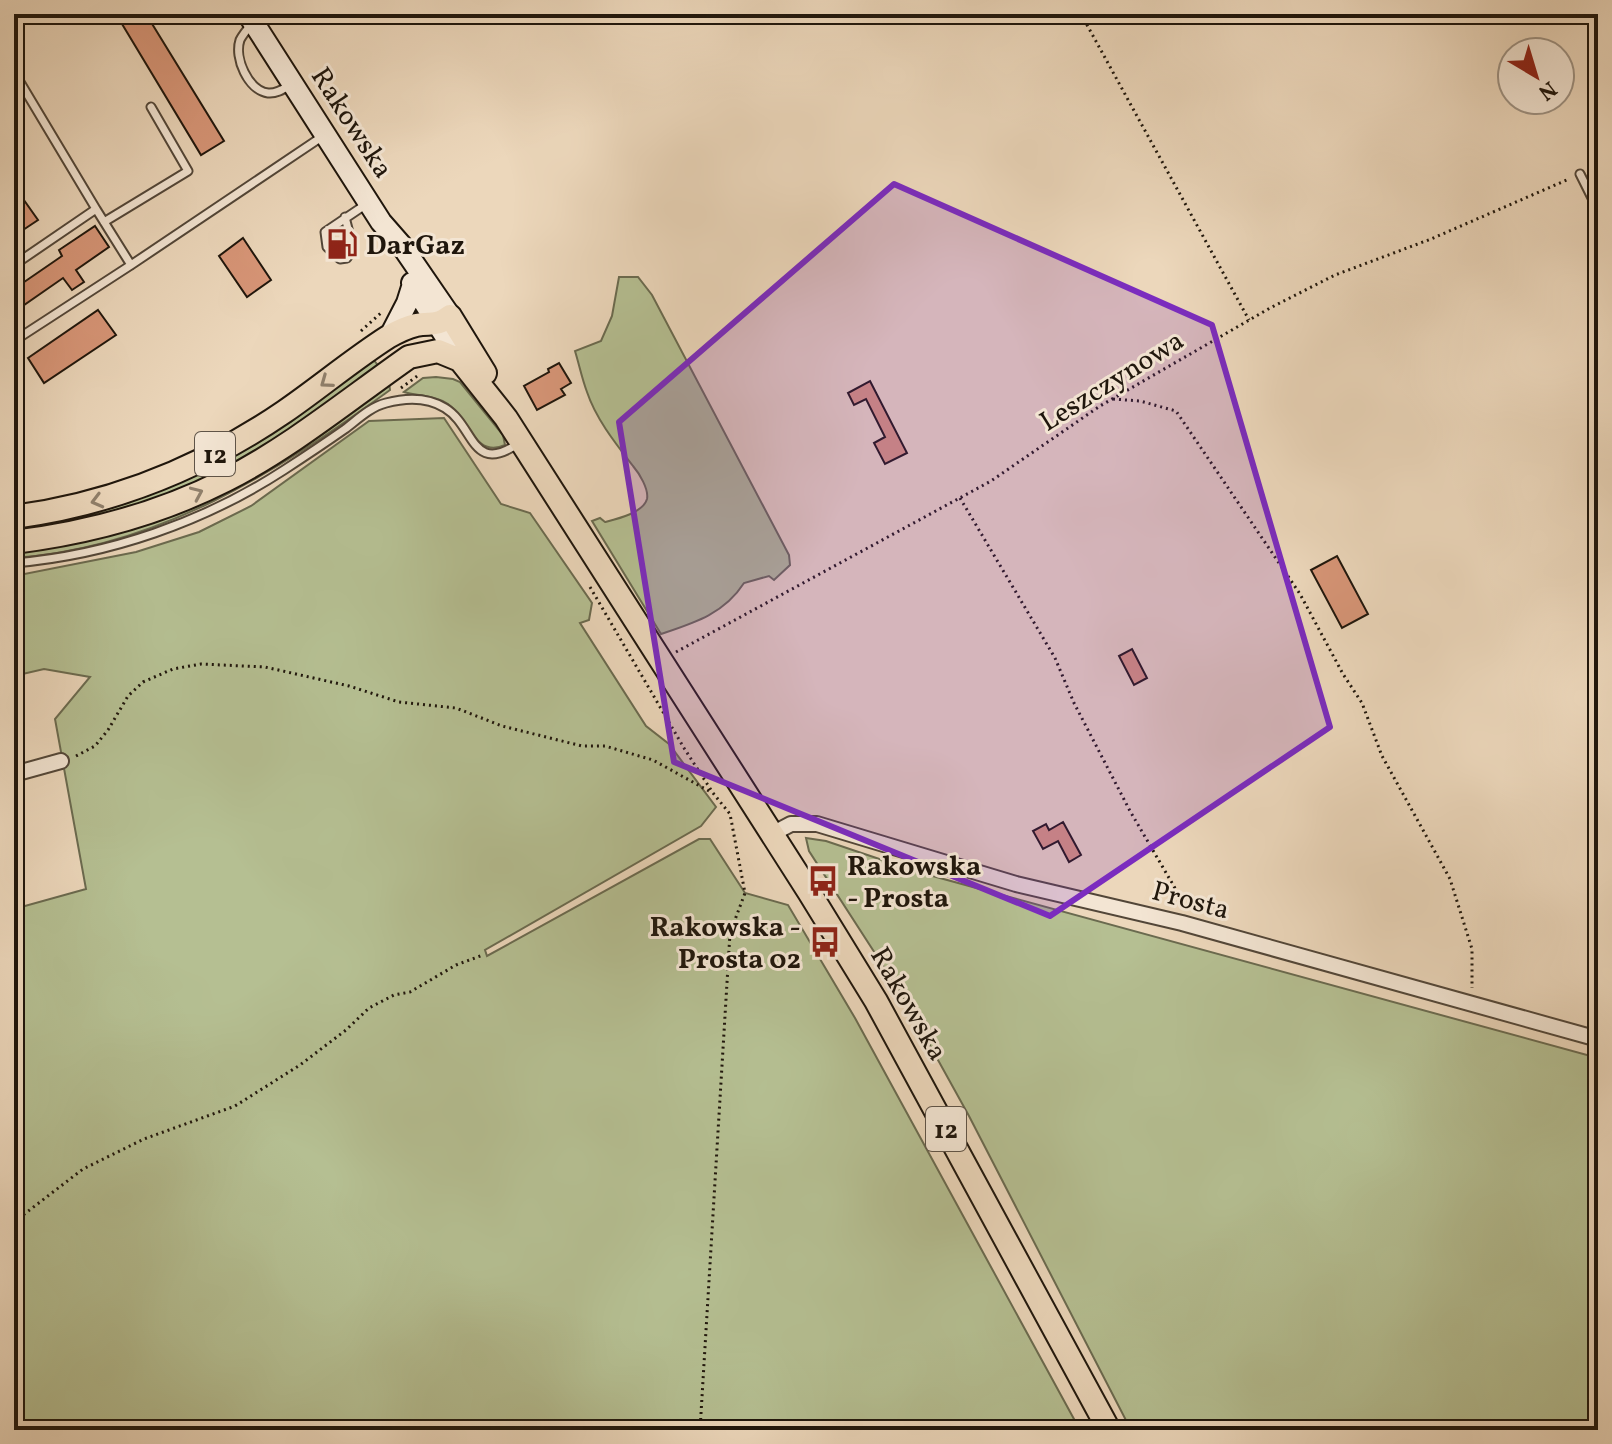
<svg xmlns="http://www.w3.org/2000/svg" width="1612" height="1444" viewBox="0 0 1612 1444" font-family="Vollkorn,serif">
<rect width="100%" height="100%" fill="#ecd7bb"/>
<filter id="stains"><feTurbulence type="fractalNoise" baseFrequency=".0025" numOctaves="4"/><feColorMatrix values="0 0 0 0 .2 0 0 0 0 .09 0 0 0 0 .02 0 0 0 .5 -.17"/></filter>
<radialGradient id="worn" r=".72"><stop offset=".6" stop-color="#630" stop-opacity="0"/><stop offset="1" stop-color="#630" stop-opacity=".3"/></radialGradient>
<path fill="#b5bf92" stroke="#6a6a4f" stroke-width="2" d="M619 277H638L652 295 789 555 790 565 774 580 769 576 744 583C724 614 694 623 661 634L592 521 600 518 605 522C617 519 643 513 647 499 649 489 639 473 633 466 616 444 596 419 587 392 582 379 579 364 575 351L601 341 612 316Z
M373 359 380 368C295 428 208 491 105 517 75 524 44 527 14 533V525L104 508Z
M436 377 453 379 460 382 503 435 505 445C475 459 468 418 448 404 435 395 417 396 404 392L423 378Z
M389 382 390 390C277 472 158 548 14 558V551L102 536Z
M444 418 501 504 530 513 592 603 589 620 580 623 646 726 669 744 716 807 701 826 485 950 487 956 699 839H710L745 893 788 905 855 1018 1080 1430H14V909L86 889 55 719 90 677 44 669 14 676V576L136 552 199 532 251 506 369 421Z
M806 838 826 841 918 872 1598 1058V1430H1131L969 1116 902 995 809 851Z"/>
<path fill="#d89678" stroke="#1f160c" stroke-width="2" d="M116 14H146L224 141 201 155Z
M14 186 38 220 14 236Z
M95 226 109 247 76 270 84 282 72 290 63 278 14 312V289L62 256 59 250Z
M243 238 271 280 247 297 219 256Z
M98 310 116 335 44 383 28 358Z
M559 363 571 383 561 389 565 395 537 410 524 386 549 372 548 369Z
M870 381 907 453 885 464 874 443 885 437 866 399 854 405 848 393Z
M1337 556 1368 614 1342 628 1311 570Z
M1132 649 1147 678 1134 685 1119 656Z
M1063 822 1081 855 1069 862 1058 841 1043 849 1033 831 1046 824 1049 830Z"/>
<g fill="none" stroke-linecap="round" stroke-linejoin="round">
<defs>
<path id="service" d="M251 24C248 29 243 34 240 40 234 58 248 90 268 93 277 94 285 88 292 84
M14 72 96 209
M1580 174 1598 210
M345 217 353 248 347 258 340 259 327 247 325 232 368 203
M104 222 188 171 151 107
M14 265 96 209 131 265 323 136
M14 341 131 265
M14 563C109 555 204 522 284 470 304 457 325 443 345 429 357 420 370 407 386 403 405 398 427 397 445 408 475 426 471 476 519 443"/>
<path id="minor" d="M14 774 61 761
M772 834 791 824H817L1016 884 1182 923 1598 1039"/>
<path id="secondary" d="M248 14 381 222 402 246 450 316
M412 283 460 360
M390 336 407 303 413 284"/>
<path id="primary" d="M14 517C112 504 202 468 284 412 319 388 352 360 388 337 395 333 407 327 416 325 432 322 435 327 450 316L485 373
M14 542C87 533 159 514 226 480 291 447 349 399 409 357L438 351 460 360 506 418 809 892 876 1001 1109 1430"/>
</defs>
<use href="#service" stroke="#524638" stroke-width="11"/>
<use href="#minor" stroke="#524638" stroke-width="18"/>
<use href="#secondary" stroke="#1f160c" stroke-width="24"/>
<use href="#primary" stroke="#1f160c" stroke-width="26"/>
<path stroke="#1f160c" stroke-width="3" stroke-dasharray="2 4" stroke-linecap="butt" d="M1081 14 1249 320
M361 331 382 312
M401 388 420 374
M1113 399 1140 401 1176 411 1300 594 1343 674 1362 703 1382 756 1450 879 1472 949V988
M960 498 1055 658 1074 703 1130 811 1179 895 1180 909
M590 587 684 748 713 793 730 814 745 893 730 933 700 1430
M676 652 991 481 1100 406 1270 308 1335 275 1431 239 1569 179
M76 756 95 746 108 730 128 696 143 682 173 669 201 664 265 667 349 686 399 702 456 708 502 726 582 746H605L653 760 709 791
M14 1222 83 1169 144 1139 235 1106 300 1065 346 1030 369 1008 394 995 410 992 456 965 483 955"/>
<use href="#service" stroke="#f3e5d3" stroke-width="7"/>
<use href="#minor" stroke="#f3e5d3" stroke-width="14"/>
<use href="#secondary" stroke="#f3e5d3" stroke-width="20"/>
<use href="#primary" stroke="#ecd7bb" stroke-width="22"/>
</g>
<defs><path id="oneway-chevron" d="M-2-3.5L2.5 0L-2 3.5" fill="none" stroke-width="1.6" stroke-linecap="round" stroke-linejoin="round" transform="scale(2)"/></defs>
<g stroke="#90806c">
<use href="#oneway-chevron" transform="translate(326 382) rotate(144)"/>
<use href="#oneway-chevron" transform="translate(197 493) rotate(-24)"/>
<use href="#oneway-chevron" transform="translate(97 501) rotate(165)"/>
</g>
<path fill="#7b2cbf" fill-opacity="0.2" stroke="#7b2cbf" stroke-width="6" stroke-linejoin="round" d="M894 184 1212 325 1330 727 1050 916 674 762 619 422Z"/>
<defs>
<symbol id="fuel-bare" viewBox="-9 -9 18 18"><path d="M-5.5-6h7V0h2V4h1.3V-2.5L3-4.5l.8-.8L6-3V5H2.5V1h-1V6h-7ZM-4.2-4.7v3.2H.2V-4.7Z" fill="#8f2418" stroke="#f3e5d3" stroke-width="2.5" paint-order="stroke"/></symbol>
<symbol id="bus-bare" viewBox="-9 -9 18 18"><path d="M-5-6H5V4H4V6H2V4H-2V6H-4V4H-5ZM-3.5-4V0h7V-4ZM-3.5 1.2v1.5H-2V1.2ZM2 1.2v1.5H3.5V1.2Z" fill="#8f2418" stroke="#f3e5d3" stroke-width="2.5" paint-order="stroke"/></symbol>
</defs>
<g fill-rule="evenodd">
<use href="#fuel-bare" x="320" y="222" width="44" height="44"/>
<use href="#bus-bare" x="801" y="859" width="44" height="44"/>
<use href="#bus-bare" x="803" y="920" width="44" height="44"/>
</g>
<g text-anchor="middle" stroke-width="6" stroke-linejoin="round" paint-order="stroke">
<g fill="#f3e5d3" stroke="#5f5448" stroke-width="2">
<rect x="195" y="432" width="40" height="44" rx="6"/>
<rect x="926" y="1107" width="40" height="44" rx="6"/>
</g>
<g font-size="26" font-weight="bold" fill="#1f160c">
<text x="215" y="463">12</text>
<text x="946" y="1138">12</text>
</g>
<g font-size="28" fill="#1f160c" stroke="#f3e5d3">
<text transform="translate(353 122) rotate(57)" y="10">Rakowska</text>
<text transform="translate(1111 380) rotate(-32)" y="10">Leszczynowa</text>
<text transform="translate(1191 899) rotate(15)" y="10">Prosta</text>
<text transform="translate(910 1003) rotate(60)" y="10">Rakowska</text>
</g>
<g font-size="28" font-weight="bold" fill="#1f160c" stroke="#f3e5d3" text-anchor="start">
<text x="366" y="254">DarGaz</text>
<text x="847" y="875">Rakowska<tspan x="847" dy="32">- Prosta</tspan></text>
<text x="801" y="936" text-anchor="end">Rakowska -<tspan x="801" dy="32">Prosta 02</tspan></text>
</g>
</g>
<rect width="1612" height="1444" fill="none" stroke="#ecd7bb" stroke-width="48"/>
<rect x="16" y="16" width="1580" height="1412" fill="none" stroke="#1f160c" stroke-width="4"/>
<rect x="24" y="24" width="1564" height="1396" fill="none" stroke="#1f160c" stroke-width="2"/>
<g transform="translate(1536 76) rotate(142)"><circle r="38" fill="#f3e5d3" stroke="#9e9283" stroke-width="2"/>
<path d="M0-6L14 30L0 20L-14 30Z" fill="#8f2418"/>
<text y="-12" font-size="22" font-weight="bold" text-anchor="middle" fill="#1f160c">N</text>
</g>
<rect width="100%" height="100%" filter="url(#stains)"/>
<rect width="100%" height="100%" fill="url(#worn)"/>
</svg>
